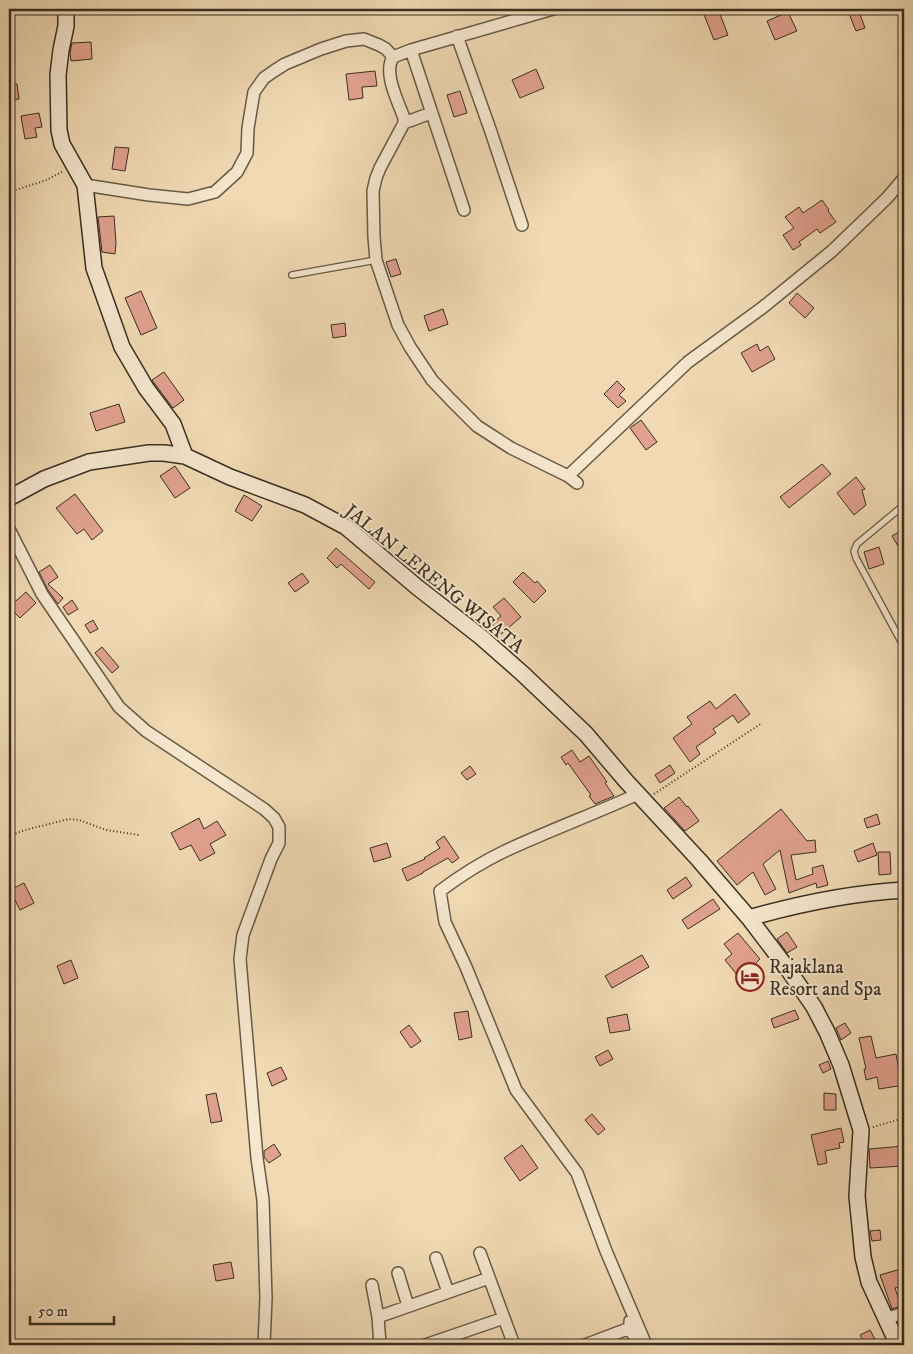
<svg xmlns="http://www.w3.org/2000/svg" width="913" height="1354" viewBox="0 0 913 1354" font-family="'IM FELL DW Pica',serif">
<rect width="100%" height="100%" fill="#f0d9b3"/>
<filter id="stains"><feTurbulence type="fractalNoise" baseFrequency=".004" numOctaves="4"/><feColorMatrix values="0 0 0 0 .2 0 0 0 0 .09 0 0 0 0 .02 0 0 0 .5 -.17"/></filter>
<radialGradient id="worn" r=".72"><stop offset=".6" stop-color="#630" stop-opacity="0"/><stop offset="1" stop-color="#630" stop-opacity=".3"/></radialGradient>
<path fill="#e0a18f" stroke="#392f22" d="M711 9H718L728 35 714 40 703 12Z
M855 9H858L865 28 856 31 848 11Z
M788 12 797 31 775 40 767 21Z
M91 42 92 59 71 61 70 53 72 43Z
M536 69 544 88 520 98 512 80Z
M375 71 377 86 362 87 363 98 349 100 346 74Z
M17 84 19 99 9 100V85Z
M460 91 467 113 454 117 447 95Z
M39 113 42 127 35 128 37 137 25 139 21 116Z
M115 147 129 148 125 171 112 169Z
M822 200 829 210 828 211 836 222 820 233 817 229 799 242 801 245 793 250 783 235 794 228 785 217 799 207 803 213Z
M114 216 116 243 115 254 102 252 98 217Z
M396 259 401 274 391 277 386 262Z
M141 291 157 328 141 335 125 298Z
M797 293 814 308 805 318 789 303Z
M443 309 448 324 429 331 424 316Z
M345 323 346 336 333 338 331 325Z
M757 344 760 351 768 346 775 359 752 372 741 353Z
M164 372 184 400 173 408 152 380Z
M617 381 625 389 619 395 626 401 618 408 604 394Z
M119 404 125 422 96 431 90 413Z
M641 420 657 442 646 450 630 428Z
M822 464 831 474 789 508 780 497Z
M175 466 190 488 175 498 160 476Z
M856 477 865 489 862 490 866 505 854 515 837 493Z
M75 494 103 531 92 540 84 529 77 534 56 508Z
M244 495 262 506 252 521 235 511Z
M904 529V556L892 536Z
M879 547 884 564 869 569 864 552Z
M336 548 375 582 369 589 341 564 337 568 327 558Z
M50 565 58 577 48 584 63 598 58 604 48 590 39 572Z
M523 572 535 583 537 581 546 591 534 603 513 582Z
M302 573 309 582 295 592 288 583Z
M26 592 36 603 20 618 9 607Z
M504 598 521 617 501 634 492 624 501 616 493 607Z
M72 600 78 609 68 615 63 607Z
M93 620 98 629 90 633 85 625Z
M102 647 119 667 112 673 95 653Z
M735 694 750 714 738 723 733 715 713 729 716 733 696 747 700 754 690 762 673 738 692 724 687 717 710 701 716 709Z
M572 750 580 762 589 756 607 782 605 783 614 796 595 804 589 796 591 795 568 763 566 765 561 757Z
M670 765 675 773 660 783 655 775Z
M470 766 476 774 467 780 461 773Z
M679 797 687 807 688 806 699 821 685 831 664 808Z
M781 809 807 841 815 840 816 852 791 855 796 880 813 874 812 868 823 865 828 885 817 888 816 883 789 893 780 850 763 864 776 889 765 895 753 872 737 885 717 861Z
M877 814 880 824 867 828 864 819Z
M199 818 204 829 217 821 226 835 210 844 215 853 200 861 191 845 180 850 171 833Z
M444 836 459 858 452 863 448 858 423 872V873L407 881 402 869 425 859 424 858 440 848 436 842Z
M387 843 391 857 374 862 370 848Z
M873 843 877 855 858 862 854 851Z
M878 852H890L891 874 879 875Z
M686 877 692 886 673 899 667 890Z
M24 883 34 903 20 910 10 890Z
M713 899 720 909 688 929 682 920Z
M787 932 797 947 787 953 777 939Z
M738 933 760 959 755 964 763 973 747 987 725 960 732 954 724 944Z
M642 955 649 967 612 988 605 976Z
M71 960 78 978 64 984 57 966Z
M795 1010 799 1019 774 1028 771 1019Z
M468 1011 472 1037 459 1040 454 1013Z
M627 1014 630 1030 610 1033 607 1018Z
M845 1023 851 1033 841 1040 836 1028Z
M409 1025 421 1041 411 1048 400 1032Z
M871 1036 876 1058 896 1054 899 1070 903 1069 904 1085 879 1089 877 1077 866 1080 864 1069H866L859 1038Z
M608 1050 613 1059 600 1066 595 1057Z
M828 1061 831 1069 823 1073 819 1065Z
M281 1067 287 1079 272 1086 267 1073Z
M216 1093 222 1121 211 1123 206 1095Z
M824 1093 836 1094V1110H824Z
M592 1114 605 1129 598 1135 585 1120Z
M841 1128 844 1142 839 1143 840 1148 825 1151 827 1163 818 1165 811 1135Z
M274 1144 281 1155 269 1163 264 1157V1151Z
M522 1145 538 1168 520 1181 504 1158Z
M904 1146V1166L870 1168 869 1149Z
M880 1230 881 1240 872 1241 870 1231Z
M231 1262 234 1278 216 1281 213 1265Z
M904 1268V1286L895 1288 901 1306 892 1309 880 1275Z
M870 1330 878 1345H865L860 1335Z"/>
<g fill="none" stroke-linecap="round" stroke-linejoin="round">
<defs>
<path id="lane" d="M292 275 376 260
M904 505 857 544 854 551 856 558 904 647"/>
<path id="street" d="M457 36 491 132 522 225
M411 50 553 9
M431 113 404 123V118C398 101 383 73 393 57L411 50 464 210
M404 123 380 168 376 178 373 191 374 237 376 260 398 325 410 347 432 380 450 399 477 426 511 448 568 476 577 483
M85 185 149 195 188 199 215 192 237 172 247 153 248 128 254 92 264 78 274 71 285 64 321 49 346 41 364 39 379 45 386 49 393 57
M568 476 688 362 762 308 832 251 887 198 904 178
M9 529 42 594 119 707 146 731 264 809 274 818 279 827V843L271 859 243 935 240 959 257 1158 263 1200 266 1298 264 1345
M638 794C594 814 548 831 505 851 482 862 460 876 440 891L445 922 466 967 516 1090 577 1173 606 1251 646 1345
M480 1253 504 1318
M436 1258 448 1292
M398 1273 408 1306
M372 1285 378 1317 380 1345
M378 1317 489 1278
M885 1319 904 1313
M630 1321V1328L638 1345
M425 1345 504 1318 514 1345
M585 1345 630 1328"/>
<path id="secondary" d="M66 9V26L61 50 58 75 59 130 62 144 85 185 94 268 122 347 146 388 173 424 185 456
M9 498 44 479 89 462 149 453H164L185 456 230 477 305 505 346 527 417 587 481 637 523 674 586 734 626 781 699 860 749 918 787 968 814 1007 827 1032 841 1065 861 1130 857 1196 863 1257 869 1282 898 1345
M749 918C798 904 853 893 904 890"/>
</defs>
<use href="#lane" stroke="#675a46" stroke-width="8"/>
<use href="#street" stroke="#675a46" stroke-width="14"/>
<use href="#secondary" stroke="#392f22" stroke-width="18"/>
<path stroke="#392f22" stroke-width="2" stroke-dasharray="1 2.5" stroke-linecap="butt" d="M9 192 47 180 63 171
M654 794 762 723
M9 836 25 830 69 819 79 820 106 830 139 835
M873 1127 904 1118"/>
<use href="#lane" stroke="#f5e6ce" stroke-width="5.5"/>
<use href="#street" stroke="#f5e6ce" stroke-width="11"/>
<use href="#secondary" stroke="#f5e6ce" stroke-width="15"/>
</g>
<defs>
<symbol id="hotel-ring" viewBox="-11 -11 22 22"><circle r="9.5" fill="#f5e6ce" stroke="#8f2418" stroke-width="1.5"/><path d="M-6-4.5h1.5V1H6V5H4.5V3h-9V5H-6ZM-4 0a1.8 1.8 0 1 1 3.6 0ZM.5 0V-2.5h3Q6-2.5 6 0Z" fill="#8f2418"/></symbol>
</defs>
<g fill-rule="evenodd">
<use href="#hotel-ring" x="734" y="961" width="32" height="32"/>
</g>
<g text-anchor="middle" stroke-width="4" stroke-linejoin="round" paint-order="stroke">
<g font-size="19" fill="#392f22" stroke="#f5e6ce">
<text transform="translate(435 578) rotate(39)" y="7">JALAN LERENG WISATA</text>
</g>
<g font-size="19" fill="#392f22" stroke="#f5e6ce" text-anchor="start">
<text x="769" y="973">Rajaklana<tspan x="769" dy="22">Resort and Spa</tspan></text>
</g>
</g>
<rect width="913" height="1354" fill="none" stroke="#f0d9b3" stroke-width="30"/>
<rect x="10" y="10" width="893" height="1334" fill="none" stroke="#392f22" stroke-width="2.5"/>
<rect x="15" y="15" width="883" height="1324" fill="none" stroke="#392f22"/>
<path d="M30 1316v8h84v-8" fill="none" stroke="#392f22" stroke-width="2.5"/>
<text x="38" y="1316" font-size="15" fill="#392f22" stroke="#f5e6ce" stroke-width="4" paint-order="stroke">50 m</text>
<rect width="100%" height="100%" filter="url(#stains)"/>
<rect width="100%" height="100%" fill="url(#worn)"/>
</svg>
